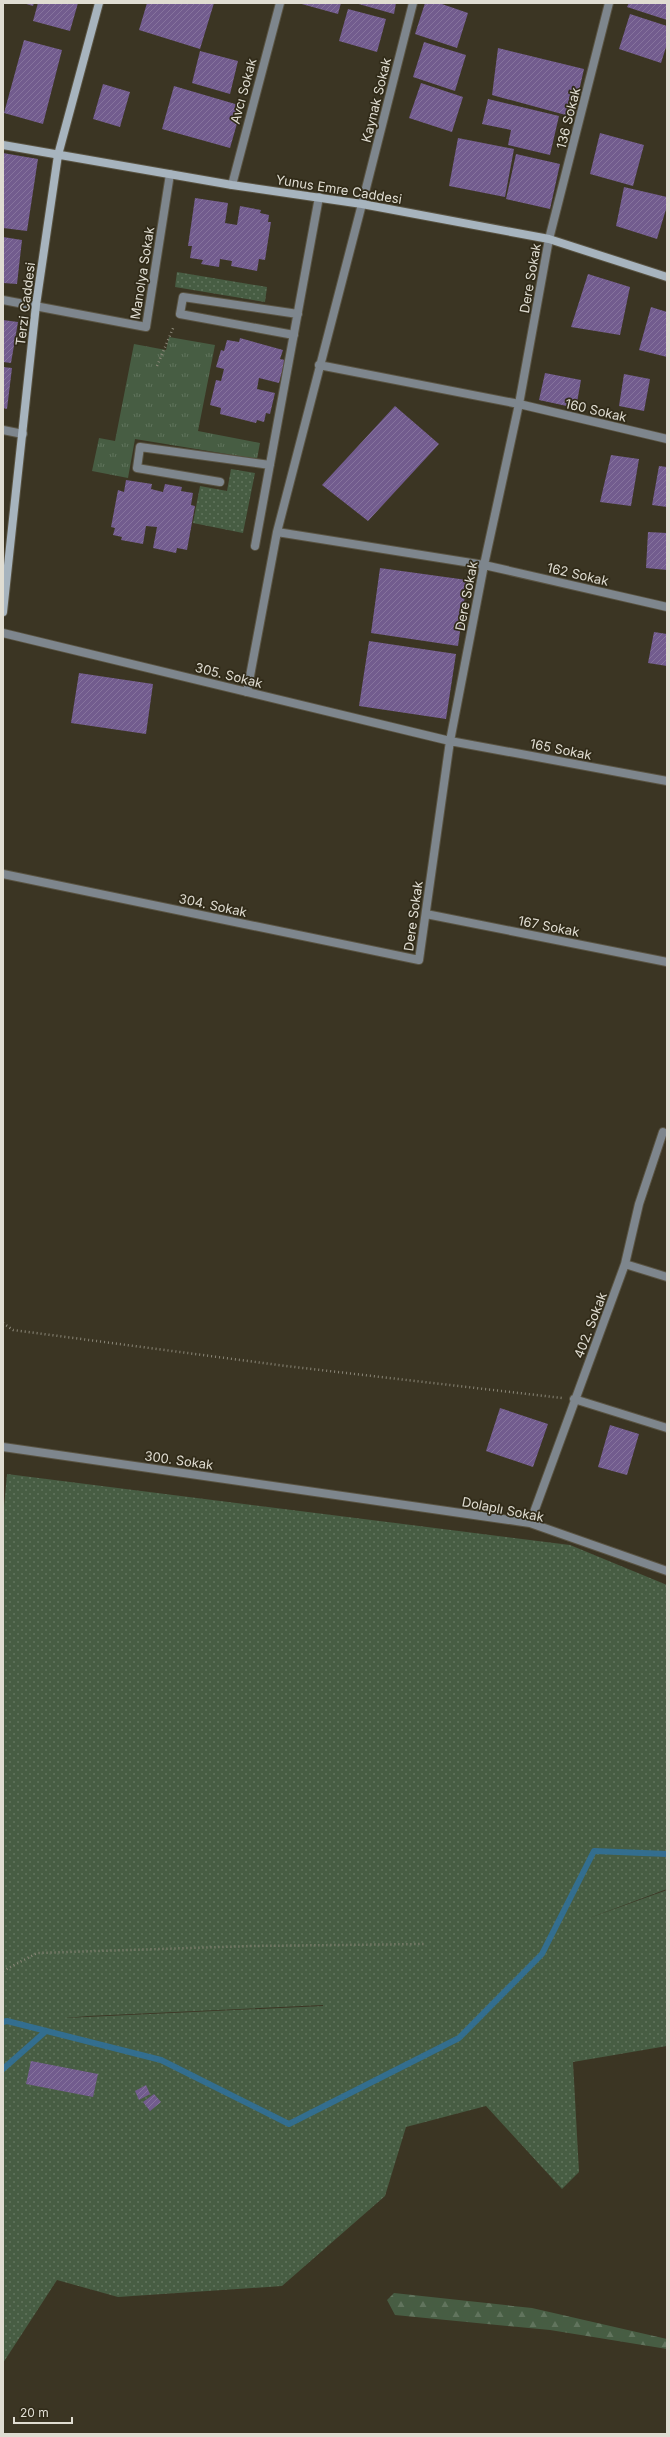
<svg xmlns="http://www.w3.org/2000/svg" width="670" height="2437" viewBox="0 0 670 2437" font-family="Inter,sans-serif">
<defs>
<pattern id="grass-dots" width="8" height="8" patternUnits="userSpaceOnUse"><rect width="8" height="8" fill="#475d43"/><path d="M2 2h.1M6 6h.1" fill="none" stroke="#61745d" stroke-width="1.8" stroke-linecap="round"/></pattern>
<pattern id="forest-firs" width="22" height="20" patternUnits="userSpaceOnUse"><rect width="22" height="20" fill="#475d43"/><path d="M5 1l3.5 6h-7zM16 11l3.5 6h-7z" fill="#61745d"/></pattern>
<pattern id="park-tufts" width="24" height="20" patternUnits="userSpaceOnUse"><rect width="24" height="20" fill="#475d43"/><path d="M3 7l-1-3M5 7V3M7 7l1-3M15 17l-1-3M17 17v-4M19 17l1-3" fill="none" stroke="#61745d"/></pattern>
<pattern id="building-hatch" width="6" height="6" patternUnits="userSpaceOnUse"><rect width="6" height="6" fill="#725c8e"/><path d="M-1 1l2-2M0 6l6-6M5 7l2-2" fill="none" stroke="#86739d"/></pattern>
</defs>
<rect width="100%" height="100%" fill="#3b3523"/>
<path fill="url(#grass-dots)" fill-rule="evenodd" d="M177 272 267 287 265 302 175 287Z
M231 469 255 473 243 533 193 523 200 486 227 491Z
M7 1474 570 1545 667 1585V1889L584 1920 667 1890V2046L573 2062 579 2172 562 2189 486 2106 406 2127 385 2196 282 2286 118 2297 57 2280 3 2363V1518ZM323 2005V2006L65 2018 88 2016Z"/>
<path fill="url(#forest-firs)" d="M394 2293 532 2308 667 2339V2349L550 2330 395 2315 387 2300Z"/>
<path fill="url(#park-tufts)" d="M169 337 215 345 198 431 260 443 257 459 135 439 128 478 92 471 99 438 115 441 134 344 166 350Z"/>
<g fill="none" stroke-linecap="round" stroke-linejoin="round">
<path stroke="#336e8f" stroke-width="6" d="M3 2022 7 2021 161 2060 289 2124 459 2038 542 1954 594 1851 667 1854
M3 2069 46 2031"/>
</g>
<path fill="url(#building-hatch)" d="M23 3H34L33 6Z
M38 3H78L70 31 33 21Z
M147 3H214L200 49 139 30Z
M298 3H341L338 14Z
M355 3H396L394 14Z
M425 3H439L468 13 457 48 415 34Z
M629 3H667V20L627 7Z
M348 9 386 19 377 52 339 41Z
M630 14 667 26V44L661 63 619 49Z
M24 40 62 50 43 124 4 113Z
M424 42 466 55 455 91 413 77Z
M498 48 584 69 573 117 492 95Z
M200 51 238 61 230 94 192 83Z
M421 83 463 97 452 132 409 118Z
M103 84 130 92 120 127 93 119Z
M174 86 242 106 230 148 162 129Z
M488 99 559 116 550 155 508 145 511 130 482 124Z
M600 133 644 145 633 186 590 174Z
M458 138 514 149 505 197 449 186Z
M3 153 38 159 27 231 3 228Z
M516 154 560 164 550 209 506 199Z
M624 187 667 197V206L657 239 616 226Z
M195 198 228 203 225 223 237 225 240 206 261 210 260 213 269 215 268 222H271L265 260 259 259 257 271 231 266 232 261 220 259 219 267 201 264 203 260 190 258 192 246H188Z
M3 237 22 240 17 284 3 283Z
M588 274 630 287 620 335 571 327Z
M651 307 667 312V357L639 350Z
M3 320 18 322 11 363 3 362Z
M240 338 283 350 280 359 285 360 279 383 259 378 257 389 275 393 270 414 266 413 264 422 257 420 256 423 220 414 221 408 210 405 216 380 221 381 224 369 216 367 221 350 224 351 227 340 239 342Z
M3 367 12 368 7 409 3 408Z
M545 373 581 380 576 408 539 400Z
M624 374 650 379 644 411 619 406Z
M395 406 439 444 368 521 322 485Z
M611 455 639 459 631 506 600 502Z
M659 466 667 467V507L652 505Z
M126 480 152 484 151 489 163 492 165 484 182 487 181 491 193 493 191 505 195 506 187 550 177 548 176 553 153 548 157 527 146 526 143 544 121 540 122 537 113 535 115 528 111 527 118 490 124 492Z
M648 532 667 533V570L646 568Z
M380 568 467 580 458 646 371 633Z
M654 632 667 634V666L648 663Z
M369 641 456 654 446 719 359 706Z
M79 673 153 684 146 734 71 723Z
M500 1408 548 1424 533 1467 486 1451Z
M610 1425 639 1434 627 1475 598 1467Z
M31 2061 98 2074 93 2097 26 2084Z
M146 2085 150 2094 139 2100 135 2091Z
M154 2094 161 2102 150 2111 143 2102Z"/>
<g fill="none" stroke-linecap="round" stroke-linejoin="round">
<defs>
<path id="lane" d="M294 335 180 314 183 297 298 314
M319 365 519 404
M220 482 137 468 140 447 270 465
M277 532 484 565
M255 546 319 197
M247 692 277 532 362 204"/>
<path id="street" d="M232 185 280 3
M362 204 413 3
M3 300 146 327 170 174
M519 404 667 439
M3 430 23 434
M484 565 667 607
M3 633 450 741 667 781
M3 874 419 960 450 741 484 565 519 404 549 239 609 3
M426 914 667 962
M625 1264 667 1277
M574 1399 667 1428
M3 1447 530 1523 667 1571
M530 1523 625 1264 639 1204 663 1132"/>
<path id="secondary" d="M3 145 232 185 362 204 549 239 667 277
M3 612 36 305 58 155 99 3"/>
</defs>
<use href="#lane" stroke="#595342" stroke-width="10"/>
<use href="#street" stroke="#595342" stroke-width="10"/>
<use href="#secondary" stroke="#595342" stroke-width="10"/>
<path stroke="#8b8778" stroke-width="2.5" stroke-dasharray="1 3" stroke-linecap="butt" d="M157 366 174 326
M3 1323 13 1330 286 1366 562 1398
M3 1971 37 1953 251 1946 424 1944"/>
<use href="#lane" stroke="#7e868d" stroke-width="8"/>
<use href="#street" stroke="#7e868d" stroke-width="8"/>
<use href="#secondary" stroke="#a7b4be" stroke-width="8"/>
</g>
<g text-anchor="middle" stroke-width="3.5" stroke-linejoin="round" paint-order="stroke">
<g font-size="13" fill="#e0ddd2" stroke="#312b19">
<text transform="translate(243 91) rotate(-75)" y="5">Avcı Sokak</text>
<text transform="translate(376 100) rotate(-76)" y="5">Kaynak Sokak</text>
<text transform="translate(568 118) rotate(-76)" y="5">136 Sokak</text>
<text transform="translate(339 189) rotate(9)" y="5">Yunus Emre Caddesi</text>
<text transform="translate(142 273) rotate(-81)" y="5">Manolya Sokak</text>
<text transform="translate(530 278) rotate(-80)" y="5">Dere Sokak</text>
<text transform="translate(25 304) rotate(-83)" y="5">Terzi Caddesi</text>
<text transform="translate(596 410) rotate(13)" y="5">160 Sokak</text>
<text transform="translate(578 574) rotate(13)" y="5">162 Sokak</text>
<text transform="translate(466 596) rotate(-79)" y="5">Dere Sokak</text>
<text transform="translate(229 675) rotate(14)" y="5">305. Sokak</text>
<text transform="translate(561 749) rotate(11)" y="5">165 Sokak</text>
<text transform="translate(213 905) rotate(12)" y="5">304. Sokak</text>
<text transform="translate(413 916) rotate(-82)" y="5">Dere Sokak</text>
<text transform="translate(549 926) rotate(11)" y="5">167 Sokak</text>
<text transform="translate(590 1325) rotate(-69)" y="5">402. Sokak</text>
<text transform="translate(179 1460) rotate(8)" y="5">300. Sokak</text>
<text transform="translate(503 1509) rotate(11)" y="5">Dolaplı Sokak</text>
</g>
</g>
<rect width="670" height="2437" fill="none" stroke="#e0ddd2" stroke-width="8"/>
<path d="M14 2417v6h58v-6" fill="none" stroke="#e0ddd2" stroke-width="2"/>
<text x="20" y="2417" font-size="12" fill="#e0ddd2" stroke="#312b19" stroke-width="3" paint-order="stroke">20 m</text>
</svg>
